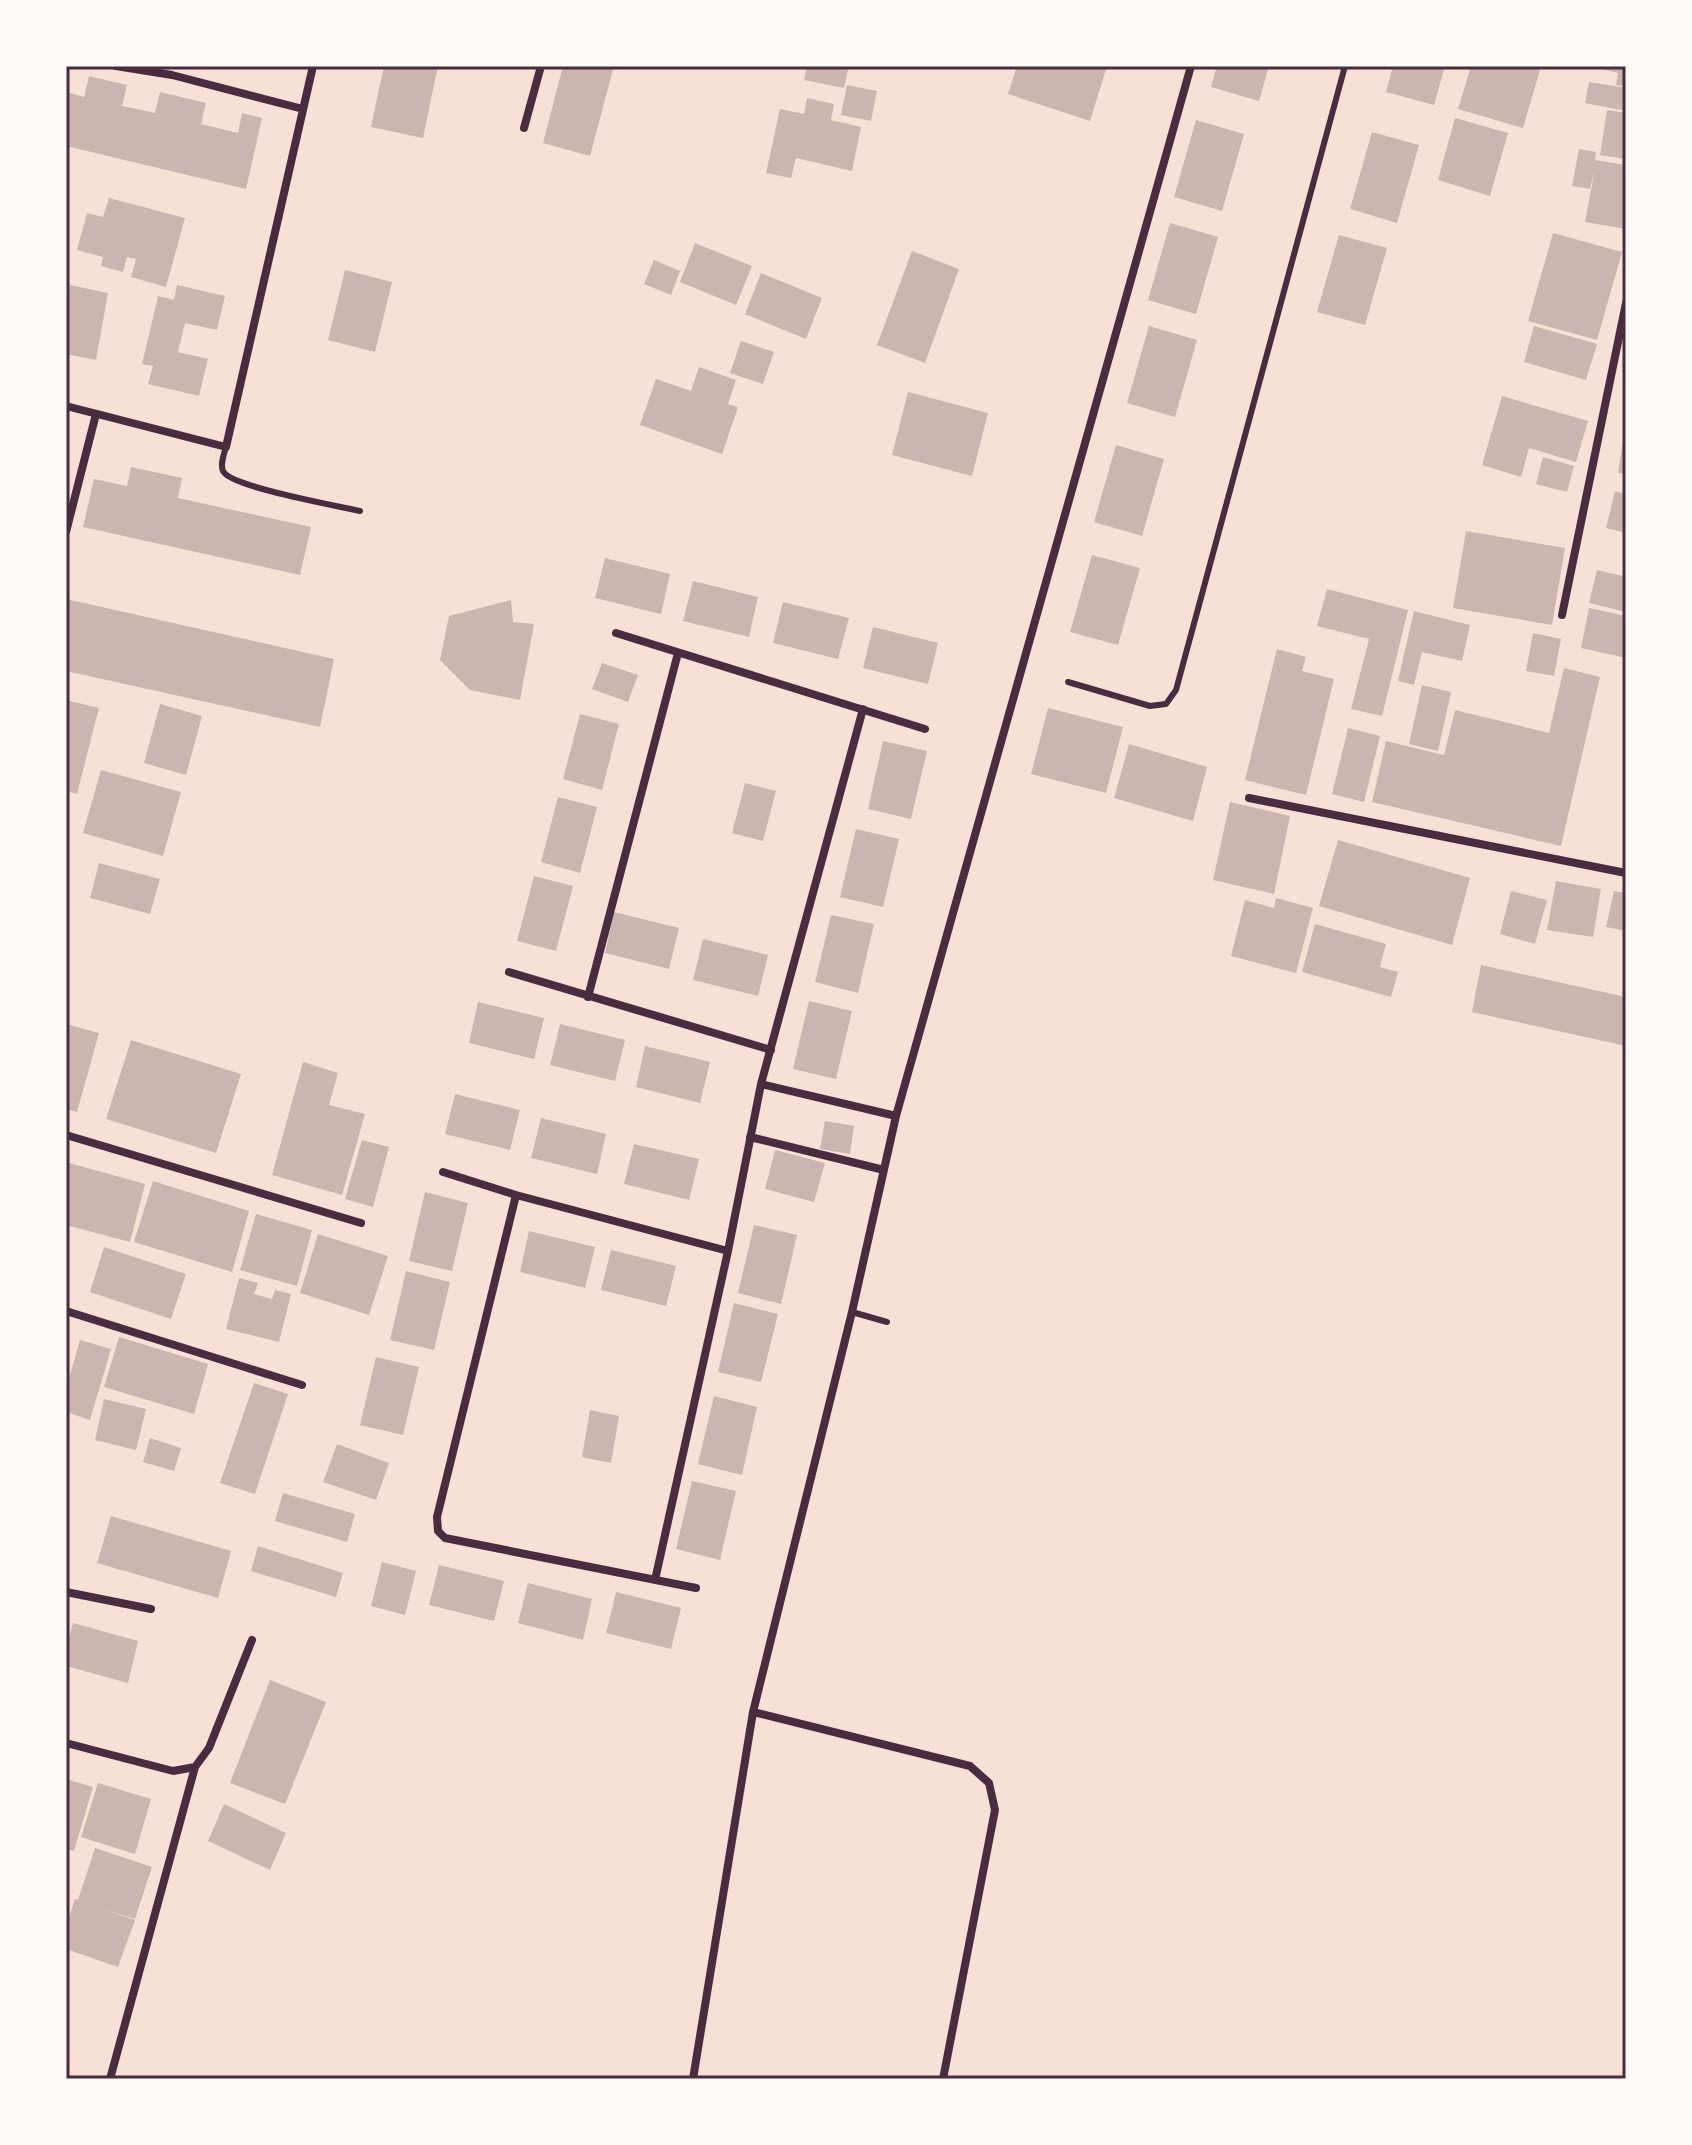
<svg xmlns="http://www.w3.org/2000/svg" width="1692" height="2145" viewBox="0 0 1692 2145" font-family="Roboto,sans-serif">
<rect width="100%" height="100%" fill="#f7e1d7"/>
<path fill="#ccb4b1" d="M384 66H438L423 138 371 127Z
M563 66H614L590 156 543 143Z
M807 66H849L844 88 804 80Z
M1017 66H1107L1090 121 1008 94Z
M1217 66H1269L1259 101 1211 87Z
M1393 66H1445L1434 105 1386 92Z
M1471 66H1525L1540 70 1523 128 1458 109Z
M1588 66H1626V87L1616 85 1618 73Z
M89 76 127 85 122 106 155 113 160 92 206 103 201 124 238 133 242 113 262 118 246 189 66 146V92L84 97Z
M1589 82 1626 88V111L1585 103Z
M847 85 877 91 871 121 841 115Z
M807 98 834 104 831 120 861 127 852 171 796 158 791 178 766 173 780 109 804 114Z
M1607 110 1626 113V159L1600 155Z
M1455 118 1508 133 1490 196 1438 180Z
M1196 120 1244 134 1222 211 1174 197Z
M1372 132 1419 145 1397 223 1350 209Z
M1579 149 1596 152 1595 160 1626 165V229L1585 222 1595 168 1590 189 1572 186Z
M109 198 185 218 166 287 131 277 136 259 127 257 123 272 101 266 103 257 77 250 87 213 103 217Z
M1170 223 1218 237 1196 314 1148 300Z
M1553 233 1622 252 1597 340 1528 321Z
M1339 235 1387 248 1365 325 1317 312Z
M695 243 752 266 736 305 680 282Z
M912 251 959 269 925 363 877 345Z
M654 260 680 271 671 295 644 284Z
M345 270 392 282 375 352 328 340Z
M761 273 822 298 806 339 745 314Z
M70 285 108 293 96 360 66 354V309Z
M177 285 225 296 217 330 185 323 178 352 208 359 199 396 148 384 153 366 142 364 158 296 174 300Z
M1149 326 1197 340 1175 417 1127 403Z
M1534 326 1597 344 1586 380 1524 362Z
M741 341 774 352 763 384 730 373Z
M699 367 736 380 728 404 738 407 722 454 640 425 656 379 691 391Z
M908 392 988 413 972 476 892 455Z
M1502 396 1588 421 1576 462 1529 448 1521 477 1482 465Z
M1624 436H1626V474L1618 473Z
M1116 445 1164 459 1142 536 1094 522Z
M1543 457 1574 466 1567 492 1536 484Z
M131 467 182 478 178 498 311 527 300 575 83 527 94 479 127 486Z
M1615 491 1626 494V533L1606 528Z
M1466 531 1565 548 1552 625 1453 608Z
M1092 555 1140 568 1118 645 1070 632Z
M605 558 670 574 661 614 595 598Z
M1597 570 1626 577V612L1589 603Z
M693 581 758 597 749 637 683 621Z
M1327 589 1408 610 1382 716 1351 709 1369 639 1317 626Z
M66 599 334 659 320 727 66 671Z
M511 600 513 622 534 624 520 700 470 690 440 660 449 616Z
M783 602 849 618 838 659 773 643Z
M1589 608 1626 616V658L1581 648Z
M1414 611 1470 625 1462 661 1422 652 1414 685 1398 681Z
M873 627 938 643 928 684 863 668Z
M1533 633 1561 639 1554 676 1526 671Z
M1277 649 1306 657 1302 671 1334 679 1306 795 1245 780Z
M602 663 638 675 628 702 592 689Z
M1564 668 1600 677 1561 846 1372 802 1386 741 1444 755 1455 710 1549 733Z
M1422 685 1451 692 1438 751 1409 744Z
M66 700 99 708 77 794 66 791Z
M160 704 202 716 186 775 144 763Z
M1048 708 1123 727 1106 793 1031 774Z
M580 714 619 724 602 790 563 779Z
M1348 728 1380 736 1364 802 1332 794Z
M883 741 927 751 911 819 868 809Z
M1129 744 1207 767 1193 821 1114 798Z
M101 770 181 792 163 856 83 833Z
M745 783 776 791 763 841 732 833Z
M558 797 597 807 580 873 541 862Z
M1230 802 1290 816 1274 894 1213 880Z
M856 829 899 839 883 907 840 897Z
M1338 840 1470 878 1452 945 1319 906Z
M99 863 160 879 150 914 90 898Z
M534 876 573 886 556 951 517 941Z
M1556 881 1601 889 1593 937 1547 930Z
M1511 891 1547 900 1535 944 1500 934Z
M1614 891 1626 893V931L1606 927Z
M1276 898 1313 908 1296 973 1231 956 1245 900 1274 908Z
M614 912 679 928 669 969 605 953Z
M831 915 874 924 858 993 815 982Z
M1315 924 1386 944 1380 967 1398 972 1391 997 1302 972Z
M703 939 768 955 758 996 693 980Z
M1481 965 1626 997V1046L1472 1012Z
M809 1001 852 1011 836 1079 793 1069Z
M478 1002 544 1018 534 1059 469 1043Z
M66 1024 99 1033 77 1112 66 1109Z
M560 1024 625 1040 615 1081 550 1065Z
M131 1040 241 1074 216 1153 106 1119Z
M645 1046 710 1062 700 1103 636 1087Z
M303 1062 338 1073 329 1105 365 1114 342 1195 272 1175Z
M455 1094 520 1110 510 1150 445 1134Z
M541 1118 606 1134 597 1174 531 1158Z
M825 1121 854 1126 850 1154 820 1149Z
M362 1140 389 1147 373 1207 345 1199Z
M634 1144 699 1159 689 1200 624 1184Z
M775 1150 825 1163 814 1202 765 1189Z
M66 1162 145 1184 130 1242 66 1225Z
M153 1181 249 1211 232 1272 134 1242Z
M425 1192 468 1203 452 1271 409 1261Z
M256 1214 312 1230 297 1286 240 1270Z
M754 1225 797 1235 781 1304 738 1293Z
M529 1231 595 1247 585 1288 520 1272Z
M318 1234 388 1256 369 1315 300 1293Z
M104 1247 186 1274 171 1319 90 1292Z
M611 1250 676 1266 666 1306 601 1290Z
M406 1271 450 1282 434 1350 390 1340Z
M239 1278 258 1283 254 1294 272 1299 275 1290 291 1294 279 1342 226 1329Z
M734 1303 778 1314 761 1382 718 1372Z
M119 1337 208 1364 194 1414 104 1387Z
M80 1340 111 1349 90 1420 66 1412V1389Z
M376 1357 419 1367 403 1435 360 1425Z
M254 1383 288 1394 255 1494 220 1483Z
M714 1396 757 1407 742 1475 698 1464Z
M104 1399 146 1409 136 1450 95 1440Z
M590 1410 619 1416 611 1463 582 1457Z
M150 1438 181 1448 174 1471 143 1462Z
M337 1444 389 1463 376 1500 323 1482Z
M692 1481 736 1491 720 1560 676 1549Z
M283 1493 355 1514 347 1542 275 1521Z
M111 1516 231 1551 218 1598 97 1563Z
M258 1546 343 1573 336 1597 251 1571Z
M382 1562 416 1571 405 1615 371 1606Z
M439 1565 504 1581 494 1621 429 1605Z
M528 1583 592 1599 583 1640 518 1623Z
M616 1592 681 1608 671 1649 606 1633Z
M73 1623 138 1641 128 1683 66 1666V1650Z
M270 1680 326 1702 285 1804 230 1783Z
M66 1779 93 1787 74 1851 66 1849Z
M98 1783 151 1799 135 1854 81 1837Z
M224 1804 286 1833 270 1870 208 1841Z
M95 1848 152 1867 135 1919 102 1909 135 1920 118 1967 66 1949V1926L75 1899 78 1900Z"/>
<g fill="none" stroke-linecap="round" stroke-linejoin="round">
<path stroke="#4a2c40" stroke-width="6" d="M226 447C224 454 220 464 223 471 230 487 338 506 360 511
M1068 682 1150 706 1166 704 1176 690 1345 66
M852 1312 887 1322"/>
<path stroke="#4a2c40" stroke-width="8" d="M116 66 172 75 303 109
M524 128 541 66
M66 406 226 447 313 66
M66 532 96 414
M1562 615 1626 303
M616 633 925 729
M1249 798 1626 873
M509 972 771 1050
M588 997 678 653
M761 1084 896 1116
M66 1135 361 1223
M750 1137 884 1170
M443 1172 516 1195 728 1251
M516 1195 437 1517 438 1531 445 1538 696 1588
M66 1311 302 1385
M655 1580 728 1251 761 1084 863 709
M66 1592 151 1609
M753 1712 970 1766 989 1783 995 1810 943 2079
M66 1743 173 1771 195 1767
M110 2079 195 1767 209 1748 252 1640
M693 2079 753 1712 852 1312 896 1116 1191 66"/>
</g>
<rect width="1692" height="2145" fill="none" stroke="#fffaf5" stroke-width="136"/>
<rect x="68" y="68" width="1556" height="2009" fill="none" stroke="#4a2c40" stroke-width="3"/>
</svg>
